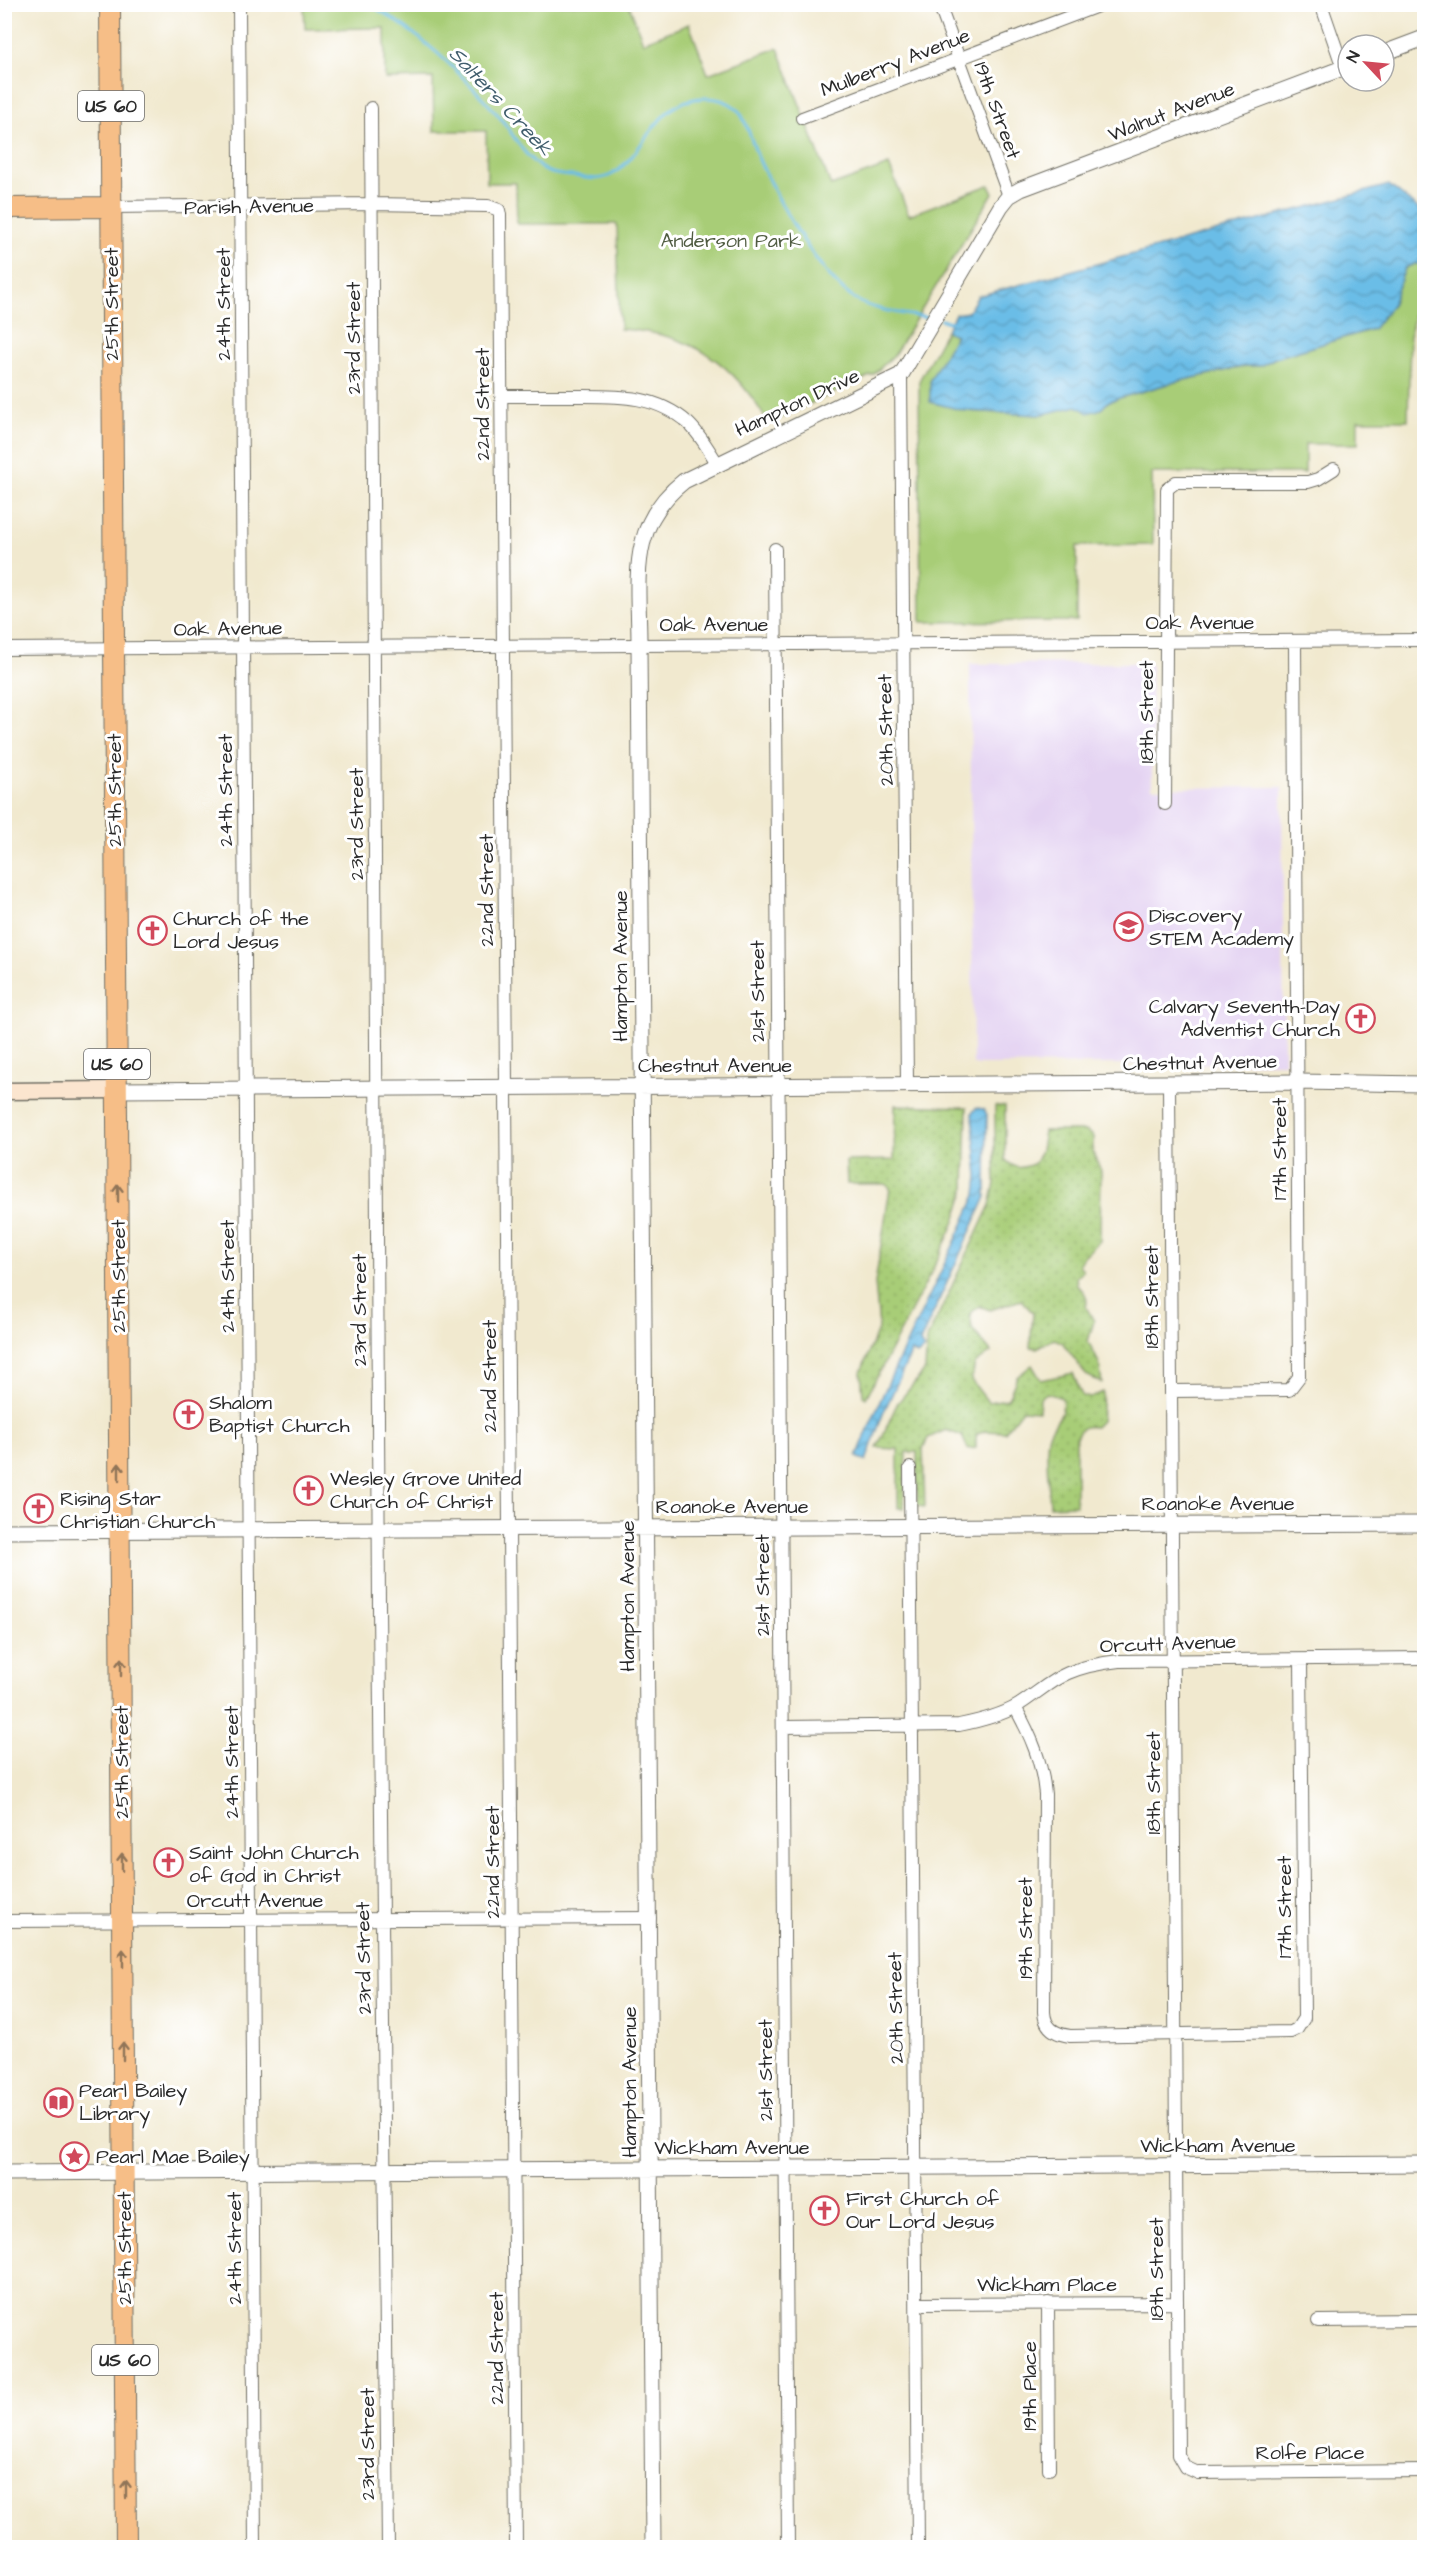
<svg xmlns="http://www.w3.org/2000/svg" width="1429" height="2552" viewBox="0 0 1429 2552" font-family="'Architects Daughter',sans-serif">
<defs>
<pattern id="grass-dots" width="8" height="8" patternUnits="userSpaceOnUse" patternTransform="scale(1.5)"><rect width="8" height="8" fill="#a8cd77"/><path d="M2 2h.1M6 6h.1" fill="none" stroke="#91b067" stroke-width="1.8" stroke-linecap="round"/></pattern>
<pattern id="water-waves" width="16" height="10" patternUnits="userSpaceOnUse" patternTransform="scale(1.5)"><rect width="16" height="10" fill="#6bbde7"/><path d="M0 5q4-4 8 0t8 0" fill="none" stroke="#589abb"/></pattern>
</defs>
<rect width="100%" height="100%" fill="#fff"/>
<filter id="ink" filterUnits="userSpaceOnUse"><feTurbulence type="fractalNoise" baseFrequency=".0167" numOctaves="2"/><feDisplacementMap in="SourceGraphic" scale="12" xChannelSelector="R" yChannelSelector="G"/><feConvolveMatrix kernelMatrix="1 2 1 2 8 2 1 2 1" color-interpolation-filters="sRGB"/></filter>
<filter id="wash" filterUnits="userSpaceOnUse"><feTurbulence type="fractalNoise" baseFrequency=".008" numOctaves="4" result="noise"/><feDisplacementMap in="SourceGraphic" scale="24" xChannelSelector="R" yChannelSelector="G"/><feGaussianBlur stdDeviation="1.35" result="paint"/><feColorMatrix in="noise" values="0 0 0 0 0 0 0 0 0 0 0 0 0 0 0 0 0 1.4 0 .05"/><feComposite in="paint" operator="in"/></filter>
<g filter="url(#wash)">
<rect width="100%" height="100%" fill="#f1e9cf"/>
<path fill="#e4d3f2" d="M1151 663 1152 788 1282 787 1284 1063 973 1065 970 664Z"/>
<path fill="url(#grass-dots)" stroke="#6a7c51" stroke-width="1.5" d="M895 1105 967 1107 965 1191 954 1224 931 1273 866 1398 863 1396 861 1372 879 1327 875 1283 890 1188 885 1184H847L846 1161 894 1160Z
M995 1106H1005V1159C1015 1170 1022 1169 1035 1163L1041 1150 1044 1131H1086L1093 1136V1152L1101 1171 1100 1241 1083 1257 1079 1264 1083 1271 1076 1277 1077 1285C1084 1291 1089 1297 1086 1307L1094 1321 1088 1341 1099 1363 1102 1383 1086 1375 1062 1342 1054 1339 1037 1348 1030 1347 1033 1313 1021 1300 990 1310 979 1306 970 1314 972 1329 991 1352 975 1364 971 1380 988 1402 1008 1399 1017 1377 1032 1365 1041 1380 1073 1373 1082 1396 1090 1398 1103 1392 1101 1421 1095 1427C1085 1425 1080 1428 1076 1437V1505L1050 1506C1049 1487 1045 1455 1048 1438 1051 1422 1066 1419 1062 1398L1047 1393 1040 1398 1039 1411 1022 1410 1005 1432 984 1431 976 1435V1448L968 1449 962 1436 946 1430 928 1438 923 1449 925 1507 917 1506V1452H906L904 1508H898V1449L877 1448 897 1404 925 1370 927 1339 990 1205 995 1183Z"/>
<path fill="#a8cd77" stroke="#6a7c51" stroke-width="1.5" d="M255 5H629L643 42 689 24 708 74 778 48 831 186 889 165 909 215 989 185 993 193 894 355 874 374 768 423C734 362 691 333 620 329L617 224H517L516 183H487L486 131H434L433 78 385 79V28L305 29 304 5Z
M1414 264H1424V268L1410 335 1408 420H1358V444H1305V473H1152L1153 545 1077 546V621L921 622 919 381 946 331 956 335 945 357 931 402 965 411 1039 415 1077 406 1101 409 1109 401 1171 383 1246 366H1260L1275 358 1373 329 1392 305 1405 268Z"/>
<path fill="url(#water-waves)" stroke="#4b7489" stroke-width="1.5" d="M1389 185 1424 213V264H1414L1405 268 1392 305 1373 329 1275 358 1260 366H1246L1171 383 1109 401 1101 409 1088 413 1077 406 1039 415 965 411 930 402V380L956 335 946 331 955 314 968 312 978 296Z
M976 1108 984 1109 987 1115 986 1197 920 1342 924 1349 917 1355 912 1351 883 1414 866 1461 857 1457C891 1368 938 1283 976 1195L978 1176 972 1113Z"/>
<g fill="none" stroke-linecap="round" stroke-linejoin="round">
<path stroke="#6bbde7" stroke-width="3" d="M368 4C418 30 461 73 498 115 513 133 522 154 541 168 552 176 567 175 580 177 591 179 601 180 611 175 647 154 654 98 706 98 717 98 728 101 736 108 747 118 753 148 760 162 778 200 823 285 862 303 882 312 907 314 928 318
M941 320 951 322"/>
</g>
</g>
<g filter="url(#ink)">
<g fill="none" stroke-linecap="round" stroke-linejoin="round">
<defs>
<path id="minor" d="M239 4 255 2548
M939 4 1009 196
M1321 4 1343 68
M371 108 379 1607 388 2548
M802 118 1103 4
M111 207 372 204 488 206 499 210 500 215 516 2548
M901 375 907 1085
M502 396C526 396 551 396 575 396 616 396 655 394 688 423 700 434 708 449 717 463
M775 549 788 2548
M4 649 1424 640
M1165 804 1167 489 1176 482H1308L1318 479 1334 469
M1169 1083 1178 2455 1185 2467 1198 2473 1424 2471
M1171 1391 1289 1390 1299 1377 1295 642
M910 1468 918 2548
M1015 1707C1031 1736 1042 1761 1045 1794L1044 2012C1045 2028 1055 2034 1070 2036L1291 2032 1297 2029 1304 2018 1301 1660
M783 1727 959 1725C979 1721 1000 1716 1017 1706 1035 1695 1049 1681 1068 1673 1084 1666 1101 1663 1119 1661L1424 1658
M4 1921 650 1918
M1048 2303 1049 2469
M917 2304 1176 2303
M1318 2321 1424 2320"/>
<path id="tertiary" d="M1384 53 1424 38
M117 1090 1298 1082 1424 1084
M4 1531 1424 1524
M4 2173 1424 2164
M653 2548 639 644C639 580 627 526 684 481L901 375 1001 206 1009 196 1021 189 1348 66"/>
<path id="secondary" d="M4 1091 117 1090"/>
<path id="primary" d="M110 4 126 2548
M4 208 111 207"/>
</defs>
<use href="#minor" stroke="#706e64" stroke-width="14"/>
<use href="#tertiary" stroke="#706e64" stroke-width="17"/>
<use href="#secondary" stroke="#706e64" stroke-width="19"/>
<use href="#primary" stroke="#706e64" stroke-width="22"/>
<use href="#minor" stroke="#fff" stroke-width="12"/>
<use href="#tertiary" stroke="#fff" stroke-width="15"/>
<use href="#secondary" stroke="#fbe5cf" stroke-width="16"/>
<use href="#primary" stroke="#f6be87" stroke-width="20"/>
</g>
<defs><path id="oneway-shaft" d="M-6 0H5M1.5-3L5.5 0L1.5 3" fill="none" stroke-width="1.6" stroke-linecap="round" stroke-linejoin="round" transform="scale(1.5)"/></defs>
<g stroke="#907459">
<use href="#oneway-shaft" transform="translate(118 1193) rotate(-90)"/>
<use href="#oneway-shaft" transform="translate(119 1472) rotate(-90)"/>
<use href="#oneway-shaft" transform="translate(121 1667) rotate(-90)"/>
<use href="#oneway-shaft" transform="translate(122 1862) rotate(-90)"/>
<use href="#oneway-shaft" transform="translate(123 1958) rotate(-90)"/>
<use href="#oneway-shaft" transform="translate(123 2051) rotate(-90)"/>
<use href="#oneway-shaft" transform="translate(126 2489) rotate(-90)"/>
</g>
</g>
<defs>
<symbol id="school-ring" viewBox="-11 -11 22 22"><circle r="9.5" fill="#fff" stroke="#d1495b" stroke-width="1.5"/><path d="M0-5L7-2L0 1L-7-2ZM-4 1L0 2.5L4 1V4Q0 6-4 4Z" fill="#d1495b"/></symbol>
<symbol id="church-ring" viewBox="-11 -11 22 22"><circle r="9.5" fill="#fff" stroke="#d1495b" stroke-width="1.5"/><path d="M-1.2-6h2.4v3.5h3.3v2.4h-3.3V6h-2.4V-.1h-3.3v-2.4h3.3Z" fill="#d1495b"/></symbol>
<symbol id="library-ring" viewBox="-11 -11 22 22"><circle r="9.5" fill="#fff" stroke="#d1495b" stroke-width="1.5"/><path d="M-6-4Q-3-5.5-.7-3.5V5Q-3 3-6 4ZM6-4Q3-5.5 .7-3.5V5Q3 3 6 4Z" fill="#d1495b"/></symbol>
<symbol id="sight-ring" viewBox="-11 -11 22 22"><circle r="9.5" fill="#fff" stroke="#d1495b" stroke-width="1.5"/><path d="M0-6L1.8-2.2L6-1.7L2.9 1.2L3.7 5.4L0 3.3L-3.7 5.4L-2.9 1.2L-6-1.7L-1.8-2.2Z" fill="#d1495b"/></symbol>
</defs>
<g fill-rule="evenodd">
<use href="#school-ring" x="1112" y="910" width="33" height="33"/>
<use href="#church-ring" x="136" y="914" width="33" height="33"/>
<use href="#church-ring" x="1344" y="1002" width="33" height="33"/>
<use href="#church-ring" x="172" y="1398" width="33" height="33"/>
<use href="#church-ring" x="292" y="1474" width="33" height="33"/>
<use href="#church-ring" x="22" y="1492" width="33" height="33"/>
<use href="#church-ring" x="152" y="1846" width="33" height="33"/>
<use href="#library-ring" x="42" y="2086" width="33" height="33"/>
<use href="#sight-ring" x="58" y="2140" width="33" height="33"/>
<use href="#church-ring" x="808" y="2194" width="33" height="33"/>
</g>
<g text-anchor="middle" stroke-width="6" stroke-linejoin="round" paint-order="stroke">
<g fill="#fff" stroke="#6b6b6b" stroke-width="1.5">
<rect x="78" y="91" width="66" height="30" rx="4.5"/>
<rect x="84" y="1049" width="66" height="30" rx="4.5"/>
<rect x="92" y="2345" width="66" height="30" rx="4.5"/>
</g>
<g font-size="18" font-weight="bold" fill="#2b2b2b">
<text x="111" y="112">US 60</text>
<text x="117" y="1070">US 60</text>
<text x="125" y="2366">US 60</text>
</g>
<g font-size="20" fill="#2b2b2b" stroke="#fff">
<text transform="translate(895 62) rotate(-21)" y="7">Mulberry Avenue</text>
<text transform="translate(998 110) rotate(70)" y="7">19th Street</text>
<text transform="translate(1171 111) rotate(-21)" y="7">Walnut Avenue</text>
<text transform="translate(249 206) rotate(-1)" y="7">Parish Avenue</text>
<text transform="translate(111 304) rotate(-90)" y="7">25th Street</text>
<text transform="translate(223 304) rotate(-90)" y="7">24th Street</text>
<text transform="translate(353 338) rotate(-90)" y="7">23rd Street</text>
<text transform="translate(797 402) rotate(-25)" y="7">Hampton Drive</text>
<text transform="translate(482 404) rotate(-90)" y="7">22nd Street</text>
<text x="1200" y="629">Oak Avenue</text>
<text x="714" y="631">Oak Avenue</text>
<text transform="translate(228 628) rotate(-1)" y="7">Oak Avenue</text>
<text transform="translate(1146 712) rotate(-90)" y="7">18th Street</text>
<text transform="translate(885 730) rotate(-91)" y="7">20th Street</text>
<text transform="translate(114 790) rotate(-90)" y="7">25th Street</text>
<text transform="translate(225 790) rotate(-90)" y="7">24th Street</text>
<text transform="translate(356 824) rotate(-90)" y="7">23rd Street</text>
<text transform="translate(486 890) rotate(-90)" y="7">22nd Street</text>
<text transform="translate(620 966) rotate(-90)" y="7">Hampton Avenue</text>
<text transform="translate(757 991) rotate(-90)" y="7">21st Street</text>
<text transform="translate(1200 1062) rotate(-1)" y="7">Chestnut Avenue</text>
<text x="715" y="1072">Chestnut Avenue</text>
<text transform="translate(1279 1149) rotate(-90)" y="7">17th Street</text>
<text transform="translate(118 1276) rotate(-90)" y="7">25th Street</text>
<text transform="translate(227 1276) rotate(-90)" y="7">24th Street</text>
<text transform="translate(1151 1297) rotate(-90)" y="7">18th Street</text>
<text transform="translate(359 1310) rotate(-90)" y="7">23rd Street</text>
<text transform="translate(489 1376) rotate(-90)" y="7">22nd Street</text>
<text x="1218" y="1510">Roanoke Avenue</text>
<text x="732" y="1513">Roanoke Avenue</text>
<text transform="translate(762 1585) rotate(-90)" y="7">21st Street</text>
<text transform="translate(627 1596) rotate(-90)" y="7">Hampton Avenue</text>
<text transform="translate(1168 1643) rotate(-2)" y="7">Orcutt Avenue</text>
<text transform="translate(121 1762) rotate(-90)" y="7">25th Street</text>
<text transform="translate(231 1762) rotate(-90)" y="7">24th Street</text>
<text transform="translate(1153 1783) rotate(-90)" y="7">18th Street</text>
<text transform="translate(492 1862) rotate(-90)" y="7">22nd Street</text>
<text x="255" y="1907">Orcutt Avenue</text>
<text transform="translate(1284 1907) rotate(-90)" y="7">17th Street</text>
<text transform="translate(1025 1928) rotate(-90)" y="7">19th Street</text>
<text transform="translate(363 1958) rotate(-91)" y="7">23rd Street</text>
<text transform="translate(895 2008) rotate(-91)" y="7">20th Street</text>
<text transform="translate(765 2070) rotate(-90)" y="7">21st Street</text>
<text transform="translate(629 2082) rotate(-90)" y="7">Hampton Avenue</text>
<text x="1218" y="2152">Wickham Avenue</text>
<text x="732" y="2154">Wickham Avenue</text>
<text transform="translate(124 2248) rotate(-90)" y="7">25th Street</text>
<text transform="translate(234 2248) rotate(-90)" y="7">24th Street</text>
<text transform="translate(1156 2269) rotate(-90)" y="7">18th Street</text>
<text x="1047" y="2291">Wickham Place</text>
<text transform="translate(496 2348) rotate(-90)" y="7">22nd Street</text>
<text transform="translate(1029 2386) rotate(-90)" y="7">19th Place</text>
<text transform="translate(367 2444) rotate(-90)" y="7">23rd Street</text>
<text x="1310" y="2459">Rolfe Place</text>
</g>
<g font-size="20" fill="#505c42" stroke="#fff">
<text x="731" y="247">Anderson Park</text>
</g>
<g font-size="20" fill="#2b2b2b" stroke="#fff" text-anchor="start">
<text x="1149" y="922">Discovery<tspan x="1149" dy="23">STEM Academy</tspan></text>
<text x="173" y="925">Church of the<tspan x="173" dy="23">Lord Jesus</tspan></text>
<text x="1340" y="1013" text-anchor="end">Calvary Seventh-Day<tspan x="1340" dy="23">Adventist Church</tspan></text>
<text x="209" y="1409">Shalom<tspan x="209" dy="23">Baptist Church</tspan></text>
<text x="330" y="1485">Wesley Grove United<tspan x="330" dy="23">Church of Christ</tspan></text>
<text x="60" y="1505">Rising Star<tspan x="60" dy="23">Christian Church</tspan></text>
<text x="189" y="1859">Saint John Church<tspan x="189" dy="23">of God in Christ</tspan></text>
<text x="79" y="2097">Pearl Bailey<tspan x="79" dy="23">Library</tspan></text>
<text x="96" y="2163">Pearl Mae Bailey</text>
<text x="846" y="2205">First Church of<tspan x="846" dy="23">Our Lord Jesus</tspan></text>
</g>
<g font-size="21" font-style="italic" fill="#415e6d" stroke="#fff">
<text transform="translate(501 101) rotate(47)" y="7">Salters Creek</text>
</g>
</g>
<rect width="1429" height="2552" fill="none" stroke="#fff" stroke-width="24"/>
<g transform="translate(1366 63) rotate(296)"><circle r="28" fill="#ffffff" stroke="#aaaaaa" stroke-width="1.5"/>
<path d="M0-4.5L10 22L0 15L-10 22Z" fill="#d1495b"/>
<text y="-9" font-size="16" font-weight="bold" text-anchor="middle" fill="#2b2b2b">N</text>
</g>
</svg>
